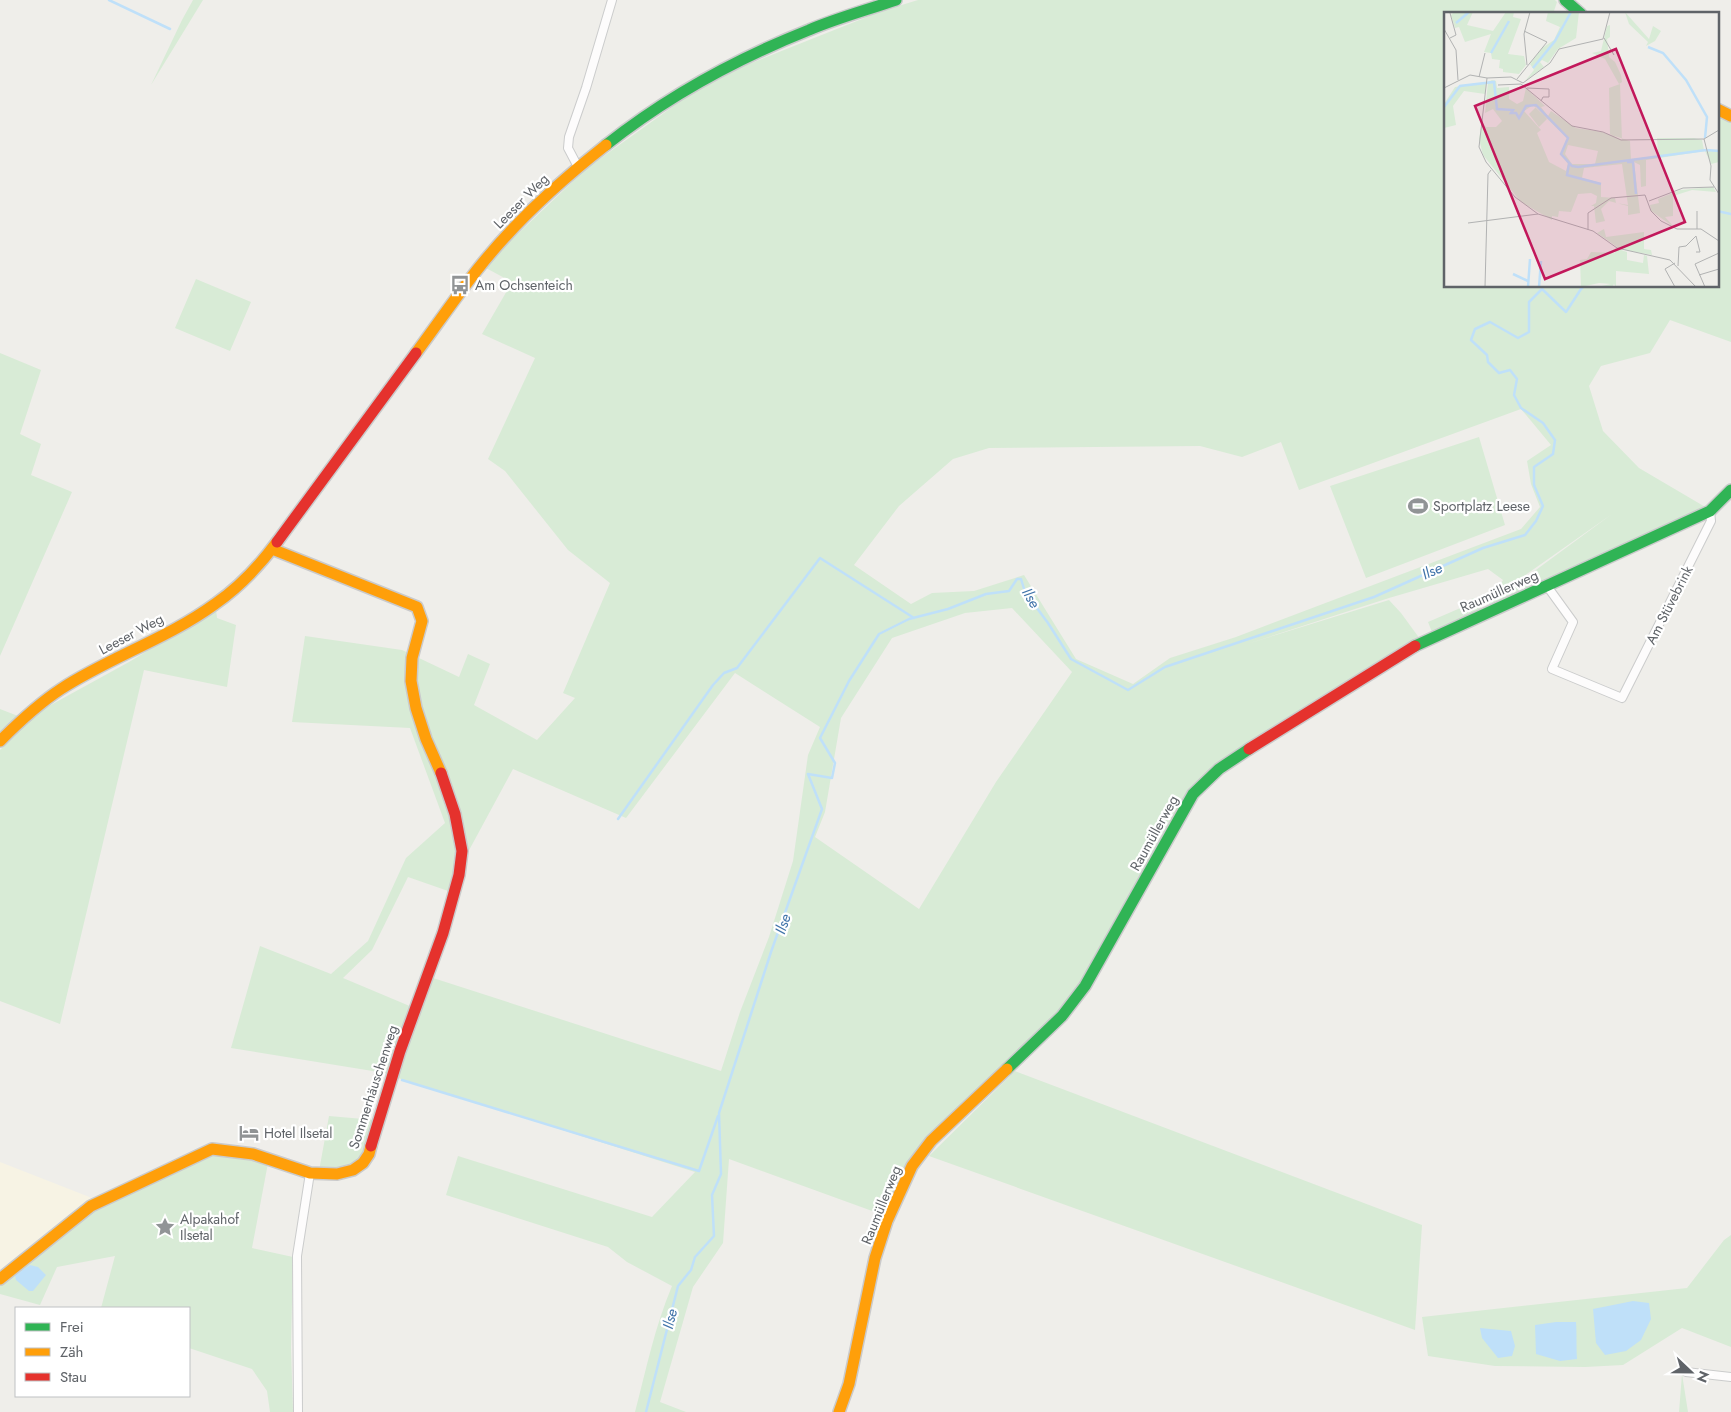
<svg xmlns="http://www.w3.org/2000/svg" width="1731" height="1412" viewBox="0 0 1731 1412" font-family="Jost,sans-serif">
<rect width="100%" height="100%" fill="#efeeea"/>
<path fill="#f7f3e4" d="M0 1162 92 1198 0 1274Z"/>
<path fill="#d8ebd6" fill-rule="evenodd" d="M193 0H203L151 85 182 20Z
M918 0H1555L1557 2 1553 14H1445V286H1717V115L1731 122V342L1670 320 1650 353 1601 366 1589 386 1603 431 1639 468 1707 508 1523 591 1525 578 1612 514 1524 576 1520 593 1489 604 1503 580 1488 569 1389 598 1247 644 1389 600 1401 613 1420 639 1217 767 1147 871 1067 1006 928 1139 886 1216 729 1159 723 1243 693 1287 660 1402 686 1412H635C646 1370 655 1326 672 1286L627 1262 608 1247 446 1195 458 1156 652 1217 695 1172 395 1077 430 977 721 1071 740 1012 769 937 793 861 808 755 820 727 735 673 626 818 513 769 467 854 451 892 408 877 372 950 343 978 412 1007 391 1074 231 1048 260 946 331 974 368 941 406 858 445 823 410 728 292 722 305 636 402 650 459 677 468 654 490 664 474 705 537 740 575 698 563 693 610 583 568 550 505 471 488 459 535 358 482 334 512 282 486 268 508 243 587 168 689 95 744 66 882 11ZM1521 409 1551 445 1527 461 1531 484 1540 507 1521 529 1236 637 1170 658 1133 684 1076 659 1024 575 974 591 932 593 911 604 854 565 899 506 953 459 989 448 1200 446 1242 457 1281 442 1299 490ZM1012 608 1072 672 996 782 919 909 815 837 825 812 841 718 892 638 965 613Z
M196 279 251 302 230 351 175 328Z
M0 353 41 370 20 434 41 444 31 475 72 492 0 656Z
M1479 437 1505 525 1366 578 1330 486Z
M1481 597 1482 604 1480 610 1432 632 1428 622 1472 603 1471 599Z
M216 609 217 618 236 625 227 687 144 670 60 1024 0 1001V750L38 712 129 662Z
M0 709 18 716 0 734Z
M1015 1071 1422 1225 1415 1330 929 1156Z
M329 1116 375 1120 366 1153 351 1167 319 1171Z
M212 1153 233 1155 268 1163 252 1248 293 1257 291 1347 293 1412H270L267 1391 252 1369 189 1348V1308H101L115 1256 57 1267 40 1305 0 1294V1283L94 1210 125 1197Z
M1731 1235V1347L1682 1328 1623 1365 1585 1367 1495 1366 1428 1356 1422 1317 1687 1288 1724 1240Z
M1682 1374 1688 1412H1679Z"/>
<path fill="#bfe0f9" d="M30 1265 38 1267 46 1275 33 1291H29L16 1280 15 1275Z
M1633 1301 1649 1303 1651 1319 1641 1340 1626 1351 1605 1355 1596 1343 1593 1309Z
M1556 1322H1576C1577 1335 1576 1346 1577 1359L1560 1361 1536 1354 1535 1325Z
M1480 1328 1511 1331 1515 1346 1512 1356 1498 1358 1482 1338Z"/>
<g fill="none" stroke-linecap="round" stroke-linejoin="round">
<path stroke="#bfe0f9" stroke-width="2.5" d="M109 0 170 29
M1717 211 1731 214
M618 819 713 685 724 673 737 668 820 558 914 618
M402 1080 699 1171 718 1116
M646 1412 678 1286 691 1270 695 1257 714 1236 712 1195 721 1174 719 1113 771 952 822 809 808 774 832 778 835 763 820 738 849 681 879 634 909 619 948 609 986 594 1009 591 1017 579H1021L1025 592 1048 623 1071 659 1128 690 1165 667 1374 597 1483 548 1525 535 1536 521 1543 506 1534 485V467L1553 454 1555 440 1543 423 1521 408 1514 395 1517 379 1510 370 1499 373 1488 362 1487 355 1471 340 1475 329 1490 322 1518 338 1529 332V302L1542 289 1566 312 1581 289 1584 286"/>
<defs>
<path id="street" d="M578 167 568 148 569 137 586 88 612 0
M1547 586 1573 622 1552 669 1622 698 1711 521 1710 511
M1686 1372 1731 1377
M298 1412 297 1256 310 1173"/>
<path id="fast" d="M1565 0 1581 14
M606 145C668 96 736 59 809 30 837 18 867 10 896 0
M1415 646 1710 511 1731 490
M1007 1069 1062 1016 1085 986 1193 794 1219 769 1249 749"/>
<path id="slow" d="M1717 109 1731 116
M416 353C436 326 456 297 477 270 514 223 560 181 606 145
M272 549 417 607 422 621 412 658 411 681 416 708 426 739 441 773
M0 741C19 722 38 704 61 689 110 657 167 639 215 604 238 588 260 565 277 542
M0 1279 91 1206 212 1149 253 1154 310 1173 337 1174 353 1170 363 1163 369 1154 371 1146
M839 1412 849 1384 875 1258 887 1221 912 1166 931 1141 1007 1069"/>
<path id="jam" d="M277 542 416 353
M1249 749 1415 646
M371 1146 400 1051 443 933 459 875 462 851 455 814 441 773"/>
</defs>
<use href="#street" stroke="#cbcccc" stroke-width="10"/>
<use href="#fast" stroke="#cacacb" stroke-width="14"/>
<use href="#slow" stroke="#cacacb" stroke-width="14"/>
<use href="#jam" stroke="#cacacb" stroke-width="14"/>
<use href="#street" stroke="#fdfcfc" stroke-width="8"/>
<use href="#fast" stroke="#30b455" stroke-width="11"/>
<use href="#slow" stroke="#ff9f0a" stroke-width="11"/>
<use href="#jam" stroke="#e5322d" stroke-width="11"/>
</g>
<defs>
<symbol id="bus-bare" viewBox="-9 -9 18 18"><path d="M-5-6H5V4H4V6H2V4H-2V6H-4V4H-5ZM-3.5-4V0h7V-4ZM-3.5 1.2v1.5H-2V1.2ZM2 1.2v1.5H3.5V1.2Z" fill="#919496" stroke="#fff" stroke-width="2.5" paint-order="stroke"/></symbol>
<symbol id="stadium-bare" viewBox="-9 -9 18 18"><path d="M0-5a6.5 5 0 1 0 0 10a6.5 5 0 1 0 0-10ZM-3.5-1.8h7v3.6h-7Z" fill="#919496" stroke="#fff" stroke-width="2.5" paint-order="stroke"/></symbol>
<symbol id="hotel-bare" viewBox="-9 -9 18 18"><path d="M-6-4.5h1.5V1H6V5H4.5V3h-9V5H-6ZM-4 0a1.8 1.8 0 1 1 3.6 0ZM.5 0V-2.5h3Q6-2.5 6 0Z" fill="#919496" stroke="#fff" stroke-width="2.5" paint-order="stroke"/></symbol>
<symbol id="sight-bare" viewBox="-9 -9 18 18"><path d="M0-6L1.8-2.2L6-1.7L2.9 1.2L3.7 5.4L0 3.3L-3.7 5.4L-2.9 1.2L-6-1.7L-1.8-2.2Z" fill="#919496" stroke="#fff" stroke-width="2.5" paint-order="stroke"/></symbol>
</defs>
<g fill-rule="evenodd">
<use href="#bus-bare" x="446" y="271" width="28" height="28"/>
<use href="#stadium-bare" x="1404" y="492" width="28" height="28"/>
<use href="#hotel-bare" x="235" y="1119" width="28" height="28"/>
<use href="#sight-bare" x="151" y="1213" width="28" height="28"/>
</g>
<g text-anchor="middle" stroke-width="4.5" stroke-linejoin="round" paint-order="stroke">
<g font-size="14" fill="#5f6368" stroke="#fff">
<text transform="translate(521 201) rotate(-45)" y="5">Leeser Weg</text>
<text transform="translate(1499 591) rotate(-24)" y="5">Raumüllerweg</text>
<text transform="translate(1669 605) rotate(-63)" y="5">Am Stüvebrink</text>
<text transform="translate(131 634) rotate(-28)" y="5">Leeser Weg</text>
<text transform="translate(1154 833) rotate(-61)" y="5">Raumüllerweg</text>
<text transform="translate(373 1087) rotate(-72)" y="5">Sommerhäuschenweg</text>
<text transform="translate(881 1205) rotate(-68)" y="5">Raumüllerweg</text>
</g>
<g font-size="14" fill="#5f6368" stroke="#fff" text-anchor="start">
<text x="475" y="290">Am Ochsenteich</text>
<text x="1433" y="511">Sportplatz Leese</text>
<text x="264" y="1138">Hotel Ilsetal</text>
<text x="180" y="1224">Alpakahof<tspan x="180" dy="16">Ilsetal</tspan></text>
</g>
<g font-size="15" font-style="italic" fill="#4174aa" stroke="#fff">
<text transform="translate(1432 571) rotate(-24)" y="5">Ilse</text>
<text transform="translate(1031 598) rotate(60)" y="5">Ilse</text>
<text transform="translate(783 924) rotate(-71)" y="5">Ilse</text>
<text transform="translate(670 1319) rotate(-76)" y="5">Ilse</text>
</g>
</g>
<g transform="translate(1444 12)">
<rect width="275" height="275" fill="#efeeea"/>
<path d="M10 0H29L23 13 49 19 62 0H70L69 5 77 7 64 42 80 44 82 53 75 62 59 60V57L55 56 56 48 48 47 47 41 40 40 47 22 21 30 15 15 11 16 7 3ZM104 0H135L132 26 114 37 104 51 98 48 96 50 100 55 81 69 90 58 86 52 98 36 110 28 116 15 102 9ZM181 0 205 27 209 14 217 19 211 29 202 34 204 30 185 12ZM166 13V25L163 27 165 45 171 50 177 63 178 70 175 72 161 47 148 41 157 39 163 14ZM48 68 52 69 53 76 65 75V87L73 92 79 89 82 76 101 94 97 95 104 104 107 99 132 116 158 120 186 129 187 147 214 144 213 126H250L258 128 260 138H275V150L267 152 261 139 202 148V174L197 175 196 153 190 150 196 201 184 203V194L165 189 157 197 161 209 152 211 150 194H147L152 191 153 184 147 181 134 182 127 200 115 199 114 205 108 204V208L77 190 39 143 35 127 38 111 42 115H52L58 109 49 97 41 101 44 70ZM89 93 123 126 117 141 124 152 122 159 105 150 93 121 97 118 80 99ZM124 133 154 139 151 152H128L121 142ZM178 152 184 193 172 191 171 186 157 185V171L138 166 140 156ZM42 70 41 82 20 79 9 94 12 113 0 116V92L11 75ZM176 72 178 128 166 122 165 76ZM92 95 103 107 95 115 85 102ZM269 175 272 180 248 178 229 184V204L221 205 230 215 207 199 206 193 215 191 214 187 236 178ZM160 217 162 225 200 220V237L207 238 208 243 176 237 153 221ZM171 236 183 240V248L199 251 200 243 203 244 205 262 172 259V275L170 272 168 275H153L167 272 155 271 137 275 136 248 143 247 147 240 171 241Z" fill="#d8ebd6" fill-rule="evenodd"/>
<path fill="none" stroke="#bfe0f9" stroke-width="2.5" d="M12 11 25 0M204 35 219 41 242 68 263 105 261 126M47 41 65 9M89 56 111 29 127 0M0 95 16 74 50 70 53 97 69 98 67 101H72L75 106 82 94 92 93 124 126 117 142 128 154 134 155 262 138 275 139M183 150H189L192 182M125 152 123 163 157 172M69 262 84 269M84 275 86 247M95 275 97 249"/>
<path fill="none" stroke="#b1b2b2" stroke-width="1" d="M6 1 12 23 6 26M0 17 12 38 14 68M160 26 170 43M83 53 80 22 86 0M35 65 41 41M43 66 35 135 42 150 71 185 94 202 149 219 173 236 226 248 252 275M73 67 103 30 80 19M54 73 77 72 128 114 159 120 177 128 260 127M0 76 26 63 43 66 67 65 79 71 106 51 115 37 159 27 166 0M83 76 105 77V85H99L97 89M260 127 267 154 266 168 275 182M260 127 275 118M205 189 239 176 270 175M24 211 94 202M253 217V199M144 218V201L167 186 201 183 207 199 217 209 233 217H257L275 229M231 251 221 257 231 275M234 254 235 235 242 234 252 224 256 240H252M255 263 275 257M41 275 44 162 47 158M261 275 251 252 275 241"/>
<path fill="#c2185b" fill-opacity="0.15" stroke="#c2185b" stroke-width="2.5" d="M172 37 241 210 101 267 31 94Z"/>
<rect width="275" height="275" fill="none" stroke="#5f6368" stroke-width="2.5"/>
</g>
<rect x="15" y="1307" width="175" height="90" fill="#ffffff" stroke="#bfc1c3"/>
<rect x="25" y="1323" width="25" height="8" fill="#30b455" stroke="#bfc1c3"/>
<text x="60" y="1332" font-size="15" fill="#5f6368">Frei</text>
<rect x="25" y="1348" width="25" height="8" fill="#ff9f0a" stroke="#bfc1c3"/>
<text x="60" y="1357" font-size="15" fill="#5f6368">Zäh</text>
<rect x="25" y="1373" width="25" height="8" fill="#e5322d" stroke="#bfc1c3"/>
<text x="60" y="1382" font-size="15" fill="#5f6368">Stau</text>
<g transform="translate(1691 1372) rotate(112)" stroke="#ffffff" stroke-width="4" paint-order="stroke">
<path d="M0-4L9 19L0 12L-9 19Z" fill="#5f6368"/>
<text y="-8" font-size="14" font-weight="bold" text-anchor="middle" fill="#5f6368">N</text>
</g>
</svg>
